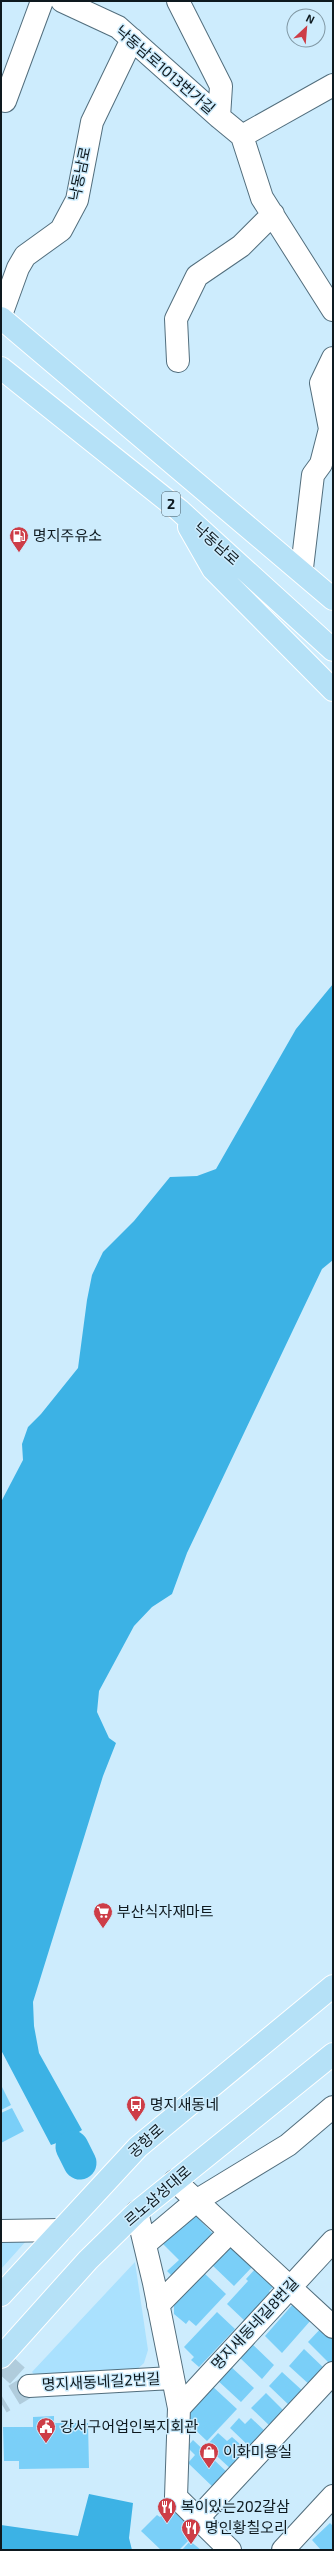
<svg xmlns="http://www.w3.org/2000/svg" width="334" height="2551" viewBox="0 0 334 2551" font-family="'Exo 2','Noto Sans KR',sans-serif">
<rect width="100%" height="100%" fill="#cdecfd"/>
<path fill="#aae1fe" d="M1 2239 27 2240 1 2269Z
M135 2262 148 2350 144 2363 135 2371 38 2379 32 2372Z"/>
<path fill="#3cb2e5" d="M333 984V1260L322 1269 187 1553 172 1594 152 1607 134 1626 99 1691 97 1712 109 1738 116 1743 103 1776 33 2002 34 2026 39 2053 82 2130 68 2139 51 2145 1 2050V1502L23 1460 22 1444 28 1427 41 1414 78 1368 87 1300 92 1275 103 1252 134 1221 170 1177 197 1176 216 1169 296 1029Z
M89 2494 133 2503 129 2538 132 2550H1V2525L78 2536Z"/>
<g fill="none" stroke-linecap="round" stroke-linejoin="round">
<path stroke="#3cb2e5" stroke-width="33" d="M72 2147 80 2163"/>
</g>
<path fill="#7acff8" d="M1 2085 11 2105 1 2110Z
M12 2108 24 2131 1 2143V2113Z
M192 2212 217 2238 175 2279 167 2271 179 2260 161 2242Z
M229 2244 253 2266 234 2286 211 2264Z
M256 2268 275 2285 269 2291 272 2294 246 2322 227 2304 248 2281 246 2279Z
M204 2273 226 2294 196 2326 189 2320 186 2324 174 2314V2305L184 2295 180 2291 184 2287 188 2290Z
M293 2304 311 2320 282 2353 265 2336Z
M217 2312 235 2329 199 2367 191 2360 194 2357 184 2347Z
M324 2325 333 2334V2362L331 2365 308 2342Z
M251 2343 274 2365 262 2379 238 2356Z
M304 2349 326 2370 311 2386 289 2366Z
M229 2365 254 2388 241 2402 216 2379Z
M282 2372 305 2393 291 2407 269 2386Z
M211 2385 237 2409 207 2441 188 2423 190 2407Z
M266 2393 286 2413 272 2428 251 2408Z
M54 2416V2423H88L89 2468 19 2469V2461H4L3 2427H33V2417Z
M239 2418 245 2424 251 2418 267 2433 252 2449 230 2428Z
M218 2433 227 2441 232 2437 249 2452 232 2470 206 2446Z
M193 2440 230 2475 216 2490 188 2463 195 2455 187 2447Z
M170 2507 196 2533 179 2550H161L141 2531 157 2515 160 2517Z
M330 2523 333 2526V2550H321L312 2540Z
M190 2541 201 2550H182Z"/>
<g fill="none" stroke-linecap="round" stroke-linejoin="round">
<path stroke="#b0ccdc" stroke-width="22" stroke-dasharray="22 11" stroke-linecap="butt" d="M1 2361 29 2386 1 2403"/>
<defs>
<path id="minor" d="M62 1 118 27 219 117 242 136 262 198 333 310
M178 1 221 86 219 117
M5 101 42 1
M242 136 333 85
M1 315 18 268 25 256 61 230 77 200 92 122 132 39
M178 361 176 319 197 276 241 246 273 214
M302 568 313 475 321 464 330 429 321 383 333 358
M175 2181 333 2327
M137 2212 154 2283 179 2408 176 2497 230 2550
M1 2231 61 2230
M145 2244 196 2201 288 2145 333 2107
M158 2305 230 2232
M29 2386 172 2378
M179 2408 333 2241
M198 2518 333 2373
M283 2550 333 2496"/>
<path id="major" d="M1 318 333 599
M1 368 179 510 333 650
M189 527 213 569 333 690
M1 2295 138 2147 333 1986
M1 2357 88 2260 137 2212 333 2054"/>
</defs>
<use href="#minor" stroke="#526e7d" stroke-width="24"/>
<use href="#major" stroke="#fff" stroke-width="24"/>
<use href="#minor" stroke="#fff" stroke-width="22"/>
<use href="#major" stroke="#b5e1f7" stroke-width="22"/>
</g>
<defs>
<symbol id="fuel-pin" viewBox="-11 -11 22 30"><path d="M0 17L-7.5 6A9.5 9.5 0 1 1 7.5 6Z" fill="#cd3d47" stroke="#cdecfd"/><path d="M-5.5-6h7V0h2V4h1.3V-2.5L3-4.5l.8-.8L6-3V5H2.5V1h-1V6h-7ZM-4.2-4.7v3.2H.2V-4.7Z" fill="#fff"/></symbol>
<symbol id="supermarket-pin" viewBox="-11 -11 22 30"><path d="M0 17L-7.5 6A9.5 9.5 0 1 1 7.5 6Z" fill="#cd3d47" stroke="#cdecfd"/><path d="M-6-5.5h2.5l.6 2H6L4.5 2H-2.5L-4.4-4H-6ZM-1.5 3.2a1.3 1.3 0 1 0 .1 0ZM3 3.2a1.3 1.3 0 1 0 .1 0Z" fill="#fff"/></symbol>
<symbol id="bus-pin" viewBox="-11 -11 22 30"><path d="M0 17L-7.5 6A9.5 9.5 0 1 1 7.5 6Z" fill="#cd3d47" stroke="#cdecfd"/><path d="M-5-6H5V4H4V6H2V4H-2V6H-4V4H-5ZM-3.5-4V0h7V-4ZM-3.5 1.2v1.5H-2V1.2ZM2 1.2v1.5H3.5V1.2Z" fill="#fff"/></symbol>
<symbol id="civic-pin" viewBox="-11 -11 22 30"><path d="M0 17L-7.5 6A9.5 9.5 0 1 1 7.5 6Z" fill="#cd3d47" stroke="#cdecfd"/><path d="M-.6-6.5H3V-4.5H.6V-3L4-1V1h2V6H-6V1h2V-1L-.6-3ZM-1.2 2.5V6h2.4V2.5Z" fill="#fff"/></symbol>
<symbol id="shop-pin" viewBox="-11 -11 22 30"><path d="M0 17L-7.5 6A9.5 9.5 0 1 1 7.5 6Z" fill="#cd3d47" stroke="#cdecfd"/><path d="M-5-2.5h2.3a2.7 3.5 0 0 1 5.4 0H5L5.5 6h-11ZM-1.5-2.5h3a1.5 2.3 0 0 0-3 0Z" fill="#fff"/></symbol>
<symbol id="restaurant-pin" viewBox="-11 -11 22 30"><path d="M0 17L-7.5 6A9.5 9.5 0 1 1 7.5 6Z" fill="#cd3d47" stroke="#cdecfd"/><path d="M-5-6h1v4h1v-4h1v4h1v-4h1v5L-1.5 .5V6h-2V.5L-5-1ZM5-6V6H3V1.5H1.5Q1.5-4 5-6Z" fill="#fff"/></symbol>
</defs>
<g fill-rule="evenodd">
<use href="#fuel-pin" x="8" y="525" width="22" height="30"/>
<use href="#supermarket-pin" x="92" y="1901" width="22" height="30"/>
<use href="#bus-pin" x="125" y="2094" width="22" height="30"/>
<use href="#civic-pin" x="35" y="2416" width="22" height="30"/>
<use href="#shop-pin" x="198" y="2441" width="22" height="30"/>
<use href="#restaurant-pin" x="156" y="2496" width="22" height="30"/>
<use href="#restaurant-pin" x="180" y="2517" width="22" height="30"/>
</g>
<g text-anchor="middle" stroke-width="3" stroke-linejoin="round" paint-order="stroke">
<rect fill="#cdecfd" stroke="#475862" stroke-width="1" x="162" y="492" width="18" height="24" rx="3"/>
<g font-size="14" font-weight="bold" fill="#0e191f">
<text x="171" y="509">2</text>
</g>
<g font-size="15" fill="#0e191f" stroke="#cdecfd">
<text transform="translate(165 70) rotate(41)" y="5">낙동남로1013번가길</text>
<text transform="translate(80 174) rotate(-78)" y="5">낙동남로</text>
<text transform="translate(216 544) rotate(42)" y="5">낙동남로</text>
<text transform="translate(146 2141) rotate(-42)" y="5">공항로</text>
<text transform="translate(158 2196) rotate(-41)" y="5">르노삼성대로</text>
<text transform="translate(255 2324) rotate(-47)" y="5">명지새동네길8번길</text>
<text transform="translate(101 2382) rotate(-3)" y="5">명지새동네길2번길</text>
</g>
<g font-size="15" fill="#0e191f" stroke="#cdecfd" text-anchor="start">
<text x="33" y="541">명지주유소</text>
<text x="117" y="1917">부산식자재마트</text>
<text x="150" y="2110">명지새동네</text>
<text x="60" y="2432">강서구어업인복지회관</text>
<text x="223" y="2457">이화미용실</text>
<text x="181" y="2512">복이있는202갈삼</text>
<text x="205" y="2533">명인황칠오리</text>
</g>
</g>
<rect width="334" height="2551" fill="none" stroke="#0e191f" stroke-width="4"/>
<g transform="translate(306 28) rotate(26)"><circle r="19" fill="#cdecfd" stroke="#8198a4"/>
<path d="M0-3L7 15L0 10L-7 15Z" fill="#cd3d47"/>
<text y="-6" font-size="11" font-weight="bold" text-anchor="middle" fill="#0e191f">N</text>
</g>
</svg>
